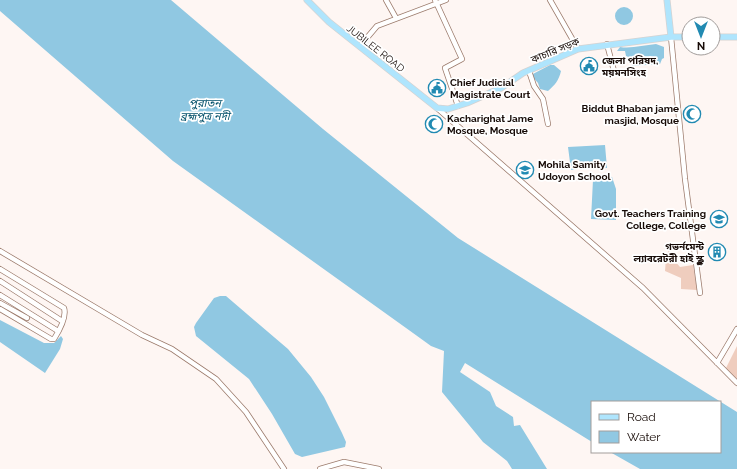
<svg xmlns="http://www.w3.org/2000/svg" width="737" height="469" viewBox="0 0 737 469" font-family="Raleway,'Noto Sans Bengali',sans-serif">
<rect width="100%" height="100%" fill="#fef6f3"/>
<path fill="#efcdbe" d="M669 249 674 260 680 267 693 265 697 290 681 289V278L665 271 666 258Z
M737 346V379L726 368Z"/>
<path fill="#90c8e2" d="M0 0H171L323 129 458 238 737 412V469H640L610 452H720V402H592V442L465 363 460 372 490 392 496 406 513 417 514 426 520 425 547 469H512L507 461 483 442 442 392 444 351 431 346 413 333 173 161 0 11Z
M615 16a9 9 0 1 1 18 0a9 9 0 1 1-18 0Z
M656 44 664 47V58L662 59 660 64 632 66 631 58 626 56 625 51H617L620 47C631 49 644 45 656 44Z
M550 65H554L561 71C559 80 555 85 548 91L540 89 538 83 531 75Z
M605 145 607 168H594L588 161 581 168 571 170 568 147Z
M604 176 612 177 616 189V220L591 219 593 180Z
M220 296H226L288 349 311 377 324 397 342 433 346 442 345 447 302 457 295 454 272 414 249 379 196 336 194 327 196 323 214 298Z
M0 320 44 343H54L61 336 63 339 60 349 45 373 0 342Z"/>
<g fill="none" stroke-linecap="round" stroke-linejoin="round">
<defs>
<path id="minor" d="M386 0 396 18
M435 0 462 59 445 68 458 106
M550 0 578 49
M671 37 685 179 700 293
M607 44 614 71
M360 46 377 26 446 0
M529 71 534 86 543 99 548 124
M437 108 643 288 737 383
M0 251 142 335 172 349 216 379 246 412 284 469
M0 269 64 308C67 317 59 331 54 339H51L0 309
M0 281 62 321
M0 295 58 331
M0 303 27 318
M717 363 737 329
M320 469 344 462 379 469"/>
<path id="major" d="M307 0 329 22 437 108 448 109 467 103 501 88 523 73 578 49 671 37H689
M667 0 671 37
M713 37H737"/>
</defs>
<use href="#minor" stroke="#9c7b6c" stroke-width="6"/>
<use href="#major" stroke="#d5d3d2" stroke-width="7"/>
<use href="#minor" stroke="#fff" stroke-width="4.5"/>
<use href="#major" stroke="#afe5fd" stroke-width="5.5"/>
</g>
<defs>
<symbol id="civic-ring" viewBox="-11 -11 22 22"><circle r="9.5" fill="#fff" stroke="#218ab2" stroke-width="1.5"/><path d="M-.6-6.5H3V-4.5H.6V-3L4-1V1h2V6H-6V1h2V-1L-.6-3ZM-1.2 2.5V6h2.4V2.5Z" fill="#218ab2"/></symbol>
<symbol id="mosque-ring" viewBox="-11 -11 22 22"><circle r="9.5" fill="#fff" stroke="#218ab2" stroke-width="1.5"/><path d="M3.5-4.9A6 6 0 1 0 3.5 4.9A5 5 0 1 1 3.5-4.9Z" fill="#218ab2"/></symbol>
<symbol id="school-ring" viewBox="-11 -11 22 22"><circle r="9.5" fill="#fff" stroke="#218ab2" stroke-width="1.5"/><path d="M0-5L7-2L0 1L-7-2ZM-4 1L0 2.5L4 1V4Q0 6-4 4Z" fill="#218ab2"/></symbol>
<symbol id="university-ring" viewBox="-11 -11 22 22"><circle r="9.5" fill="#fff" stroke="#218ab2" stroke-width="1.5"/><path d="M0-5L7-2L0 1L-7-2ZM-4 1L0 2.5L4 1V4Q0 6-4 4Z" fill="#218ab2"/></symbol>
<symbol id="building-ring" viewBox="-11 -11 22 22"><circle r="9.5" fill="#fff" stroke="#218ab2" stroke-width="1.5"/><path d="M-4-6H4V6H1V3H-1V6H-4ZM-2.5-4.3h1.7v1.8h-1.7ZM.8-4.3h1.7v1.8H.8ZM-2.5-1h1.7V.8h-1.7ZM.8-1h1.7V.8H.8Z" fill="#218ab2"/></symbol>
</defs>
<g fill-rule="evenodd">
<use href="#civic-ring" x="579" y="56" width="20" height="20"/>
<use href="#civic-ring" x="427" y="78" width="20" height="20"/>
<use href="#mosque-ring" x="682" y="104" width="20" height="20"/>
<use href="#mosque-ring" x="424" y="114" width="20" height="20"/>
<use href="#school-ring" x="515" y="160" width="20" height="20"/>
<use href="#university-ring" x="709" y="209" width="20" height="20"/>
<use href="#building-ring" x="707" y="242" width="20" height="20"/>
</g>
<g text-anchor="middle" stroke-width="3.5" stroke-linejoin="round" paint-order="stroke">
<g font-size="10" fill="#160a06" stroke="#fff">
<text transform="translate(376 48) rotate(38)" y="4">JUBILEE ROAD</text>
<text transform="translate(555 50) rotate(-22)" y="4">কাচারি সড়ক</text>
</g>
<g font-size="10" font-weight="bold" fill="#160a06" stroke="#fff" text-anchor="start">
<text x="602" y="64">জেলা পরিষদ,<tspan x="602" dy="12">ময়মনসিংহ</tspan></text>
<text x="450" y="86">Chief Judicial<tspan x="450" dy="12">Magistrate Court</tspan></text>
<text x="679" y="112" text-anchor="end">Biddut Bhaban jame<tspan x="679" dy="12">masjid, Mosque</tspan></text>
<text x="447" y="122">Kacharighat Jame<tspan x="447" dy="12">Mosque, Mosque</tspan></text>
<text x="538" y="168">Mohila Samity<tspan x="538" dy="12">Udoyon School</tspan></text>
<text x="706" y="217" text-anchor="end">Govt. Teachers Training<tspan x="706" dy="12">College, College</tspan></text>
<text x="704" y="250" text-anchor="end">গভর্নমেন্ট<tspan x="704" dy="12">ল্যাবরেটরী হাই স্কুল</tspan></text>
</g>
<g font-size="11" font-style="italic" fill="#004f69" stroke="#fff">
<text x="205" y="107">পুরাতন<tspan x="205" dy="13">ব্রহ্মপুত্র নদী</tspan></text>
</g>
</g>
<rect x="591" y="401" width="130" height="52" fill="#ffffff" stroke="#a29d9b"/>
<rect x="599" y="414" width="20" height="6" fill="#afe5fd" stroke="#a29d9b"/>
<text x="627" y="421" font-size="12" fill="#160a06">Road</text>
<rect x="599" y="431" width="20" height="12" fill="#90c8e2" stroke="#a29d9b"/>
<text x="627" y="441" font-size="12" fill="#160a06">Water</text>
<g transform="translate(701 36) rotate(180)"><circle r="19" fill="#ffffff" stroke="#a29d9b"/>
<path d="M0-3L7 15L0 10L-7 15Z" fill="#218ab2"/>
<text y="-6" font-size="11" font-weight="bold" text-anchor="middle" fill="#160a06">N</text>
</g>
</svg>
